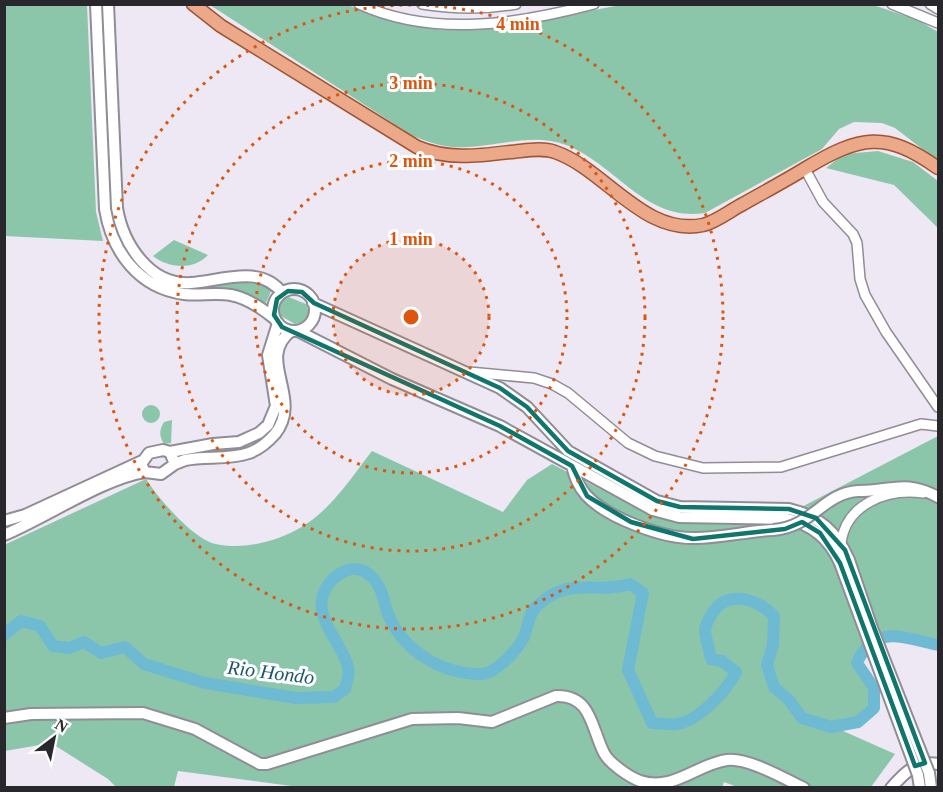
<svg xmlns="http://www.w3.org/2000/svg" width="943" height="792" viewBox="0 0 943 792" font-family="'Times New Roman',serif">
<rect width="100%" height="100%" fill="#ede8f3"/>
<path fill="#8cc6aa" d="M5 4 87 5 96 212 103 241 5 236Z
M100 5H103L113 210C119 248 144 285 186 288 221 291 232 274 272 289L265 305C191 292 130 298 110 211Z
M210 5H348L389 21 442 30 502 27 621 5H873L918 20 938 32V161L895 128 882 123 854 122 839 129 822 149 705 213C645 222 617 165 566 145 529 131 490 150 453 147 439 146 426 141 413 136Z
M878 151 913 162 938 181V228L894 185 826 168 844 154Z
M174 240 208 255C193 271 168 268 153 256Z
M286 296 306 304 310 315 306 322 295 324 279 315 277 304Z
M142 414a9 9 0 1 1 18 0a9 9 0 1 1-18 0Z
M172 420 171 443 164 444C159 436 159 430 164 422Z
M938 436V641C900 634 872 619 853 663L870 689V706C851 723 840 724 816 719L895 754 871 787 740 788 724 782 722 788H306L178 771 174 787H116L108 779 51 743 5 751 4 545 146 479C158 498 194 540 216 544 247 551 287 539 312 520 336 502 354 474 372 451L503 512 527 480 552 464 627 503 664 519 708 524 767 525Z"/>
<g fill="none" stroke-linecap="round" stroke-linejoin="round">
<path stroke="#6fbad3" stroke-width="12" d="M4 635 21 621 40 626 53 646 69 648 84 642 101 653 125 647 144 664 205 683 296 698 334 697 345 689C347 682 350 674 348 667 343 644 315 621 323 595 330 575 354 559 372 577 383 588 383 601 388 614 403 651 443 675 482 674 495 674 517 650 523 639 528 629 528 614 537 606 570 575 594 595 630 584L643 593 628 670 652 723C660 723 669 725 676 724 698 722 727 690 736 672L722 661 711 659C709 650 706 639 705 630 705 626 708 621 710 617 725 589 755 597 774 616L773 645 767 665 774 687 789 700 802 718 831 727 858 722 874 708V688L857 663C874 623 905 638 938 645"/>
<defs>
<path id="tertiary" d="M359 4C433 38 519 24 594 4
M422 4C454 9 484 10 516 4
M892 4 938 23
M930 4 938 9
M805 169 823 202 853 234 857 243 860 279 865 295 886 332 938 407
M469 372 534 378 552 384 568 393 628 443 655 456 703 468 781 467 921 424 938 426
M841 543C846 504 887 488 923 493"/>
<path id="secondary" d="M96 4 105 209C112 252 139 288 184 294 200 296 215 292 231 295 247 298 263 309 275 319
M108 4 117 208C123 244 150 286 191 283 221 281 261 264 282 293
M273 310a21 21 0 1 1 42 0a21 21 0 1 1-42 0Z
M313 303 500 388 527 407 568 451 657 501 680 507 789 509C819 516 837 532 849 560
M298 331 392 379 500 426 653 510 679 517 787 519C813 525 829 539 840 563
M170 452 213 444 239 442 259 433 268 425 276 406 268 355 278 323
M175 464 170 452 163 450 149 453 141 464 145 472 161 474 175 464 185 460C206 456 229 460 249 453 260 449 268 442 275 434 304 398 255 359 291 331
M572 466C575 477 578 486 586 495 607 518 664 539 695 538 722 538 747 531 773 530
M858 491C893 491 904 479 938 497
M4 521 25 515 142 461
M4 535C45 518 104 478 145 472
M4 718 31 714 143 713 195 729 260 764H267L412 719 458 718 492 722 556 696C592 695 591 728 604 753 609 763 629 777 640 781 673 792 697 764 727 760 747 757 785 779 804 788
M929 773 931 788
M918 775 920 788
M891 788C905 772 917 760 938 764"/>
<path id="primary" d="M193 4 221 26 417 147C448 160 477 156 510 152 524 151 542 147 555 152 605 169 644 237 703 225 716 222 731 210 743 204 764 192 785 181 806 168 860 136 885 130 938 168"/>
</defs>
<use href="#tertiary" stroke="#918d97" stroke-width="12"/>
<use href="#secondary" stroke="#918d97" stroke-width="14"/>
<use href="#primary" stroke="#a05635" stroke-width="15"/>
<use href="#tertiary" stroke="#fff" stroke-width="9"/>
<use href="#secondary" stroke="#fff" stroke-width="10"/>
<use href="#primary" stroke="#eca989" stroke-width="12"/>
<defs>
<path id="secondary-bridge" d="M773 530C813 527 823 493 858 491
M849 560 872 628 929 773
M840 563 918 775"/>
</defs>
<use href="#secondary-bridge" stroke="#918d97" stroke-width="14" stroke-linecap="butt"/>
<use href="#secondary-bridge" stroke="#fff" stroke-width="10"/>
</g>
<path fill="none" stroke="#0f766e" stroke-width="4.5" stroke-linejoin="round" d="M288 291 302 292 314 303 500 388 527 407 568 451 657 501 680 507 789 509 816 518 845 550 925 763 915 766 840 563 820 533 802 522 785 529 693 539 631 522 587 496 572 466 500 426 282 327 274 315 277 299Z"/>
<circle cx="411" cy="317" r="78" fill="#de560e" fill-opacity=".12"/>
<g fill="none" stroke="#de560e" stroke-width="3" stroke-dasharray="3 6">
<circle cx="411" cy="317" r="78"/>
<circle cx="411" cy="317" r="156"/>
<circle cx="411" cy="317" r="234"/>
<circle cx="411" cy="317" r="312"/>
</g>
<g text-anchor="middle" stroke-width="6" stroke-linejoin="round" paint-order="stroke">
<g font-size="20" font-style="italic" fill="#185668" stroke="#fff">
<text transform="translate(271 672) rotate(7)" y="7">Rio Hondo</text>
</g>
</g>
<circle cx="411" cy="317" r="9" fill="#de560e" stroke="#fff" stroke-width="3"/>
<g font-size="18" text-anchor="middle" font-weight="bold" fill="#de560e" stroke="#fff" stroke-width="6" stroke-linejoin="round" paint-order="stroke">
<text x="518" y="30">4 min</text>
<text x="411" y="89">3 min</text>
<text x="411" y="167">2 min</text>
<text x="411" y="245">1 min</text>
</g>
<rect width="943" height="792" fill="none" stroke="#28272b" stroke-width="12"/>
<g transform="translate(54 738) rotate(32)" stroke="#ffffff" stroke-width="4.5" paint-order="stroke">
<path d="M0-4.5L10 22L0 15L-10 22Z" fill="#28272b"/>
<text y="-9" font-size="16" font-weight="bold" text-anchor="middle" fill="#28272b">N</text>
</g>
</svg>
